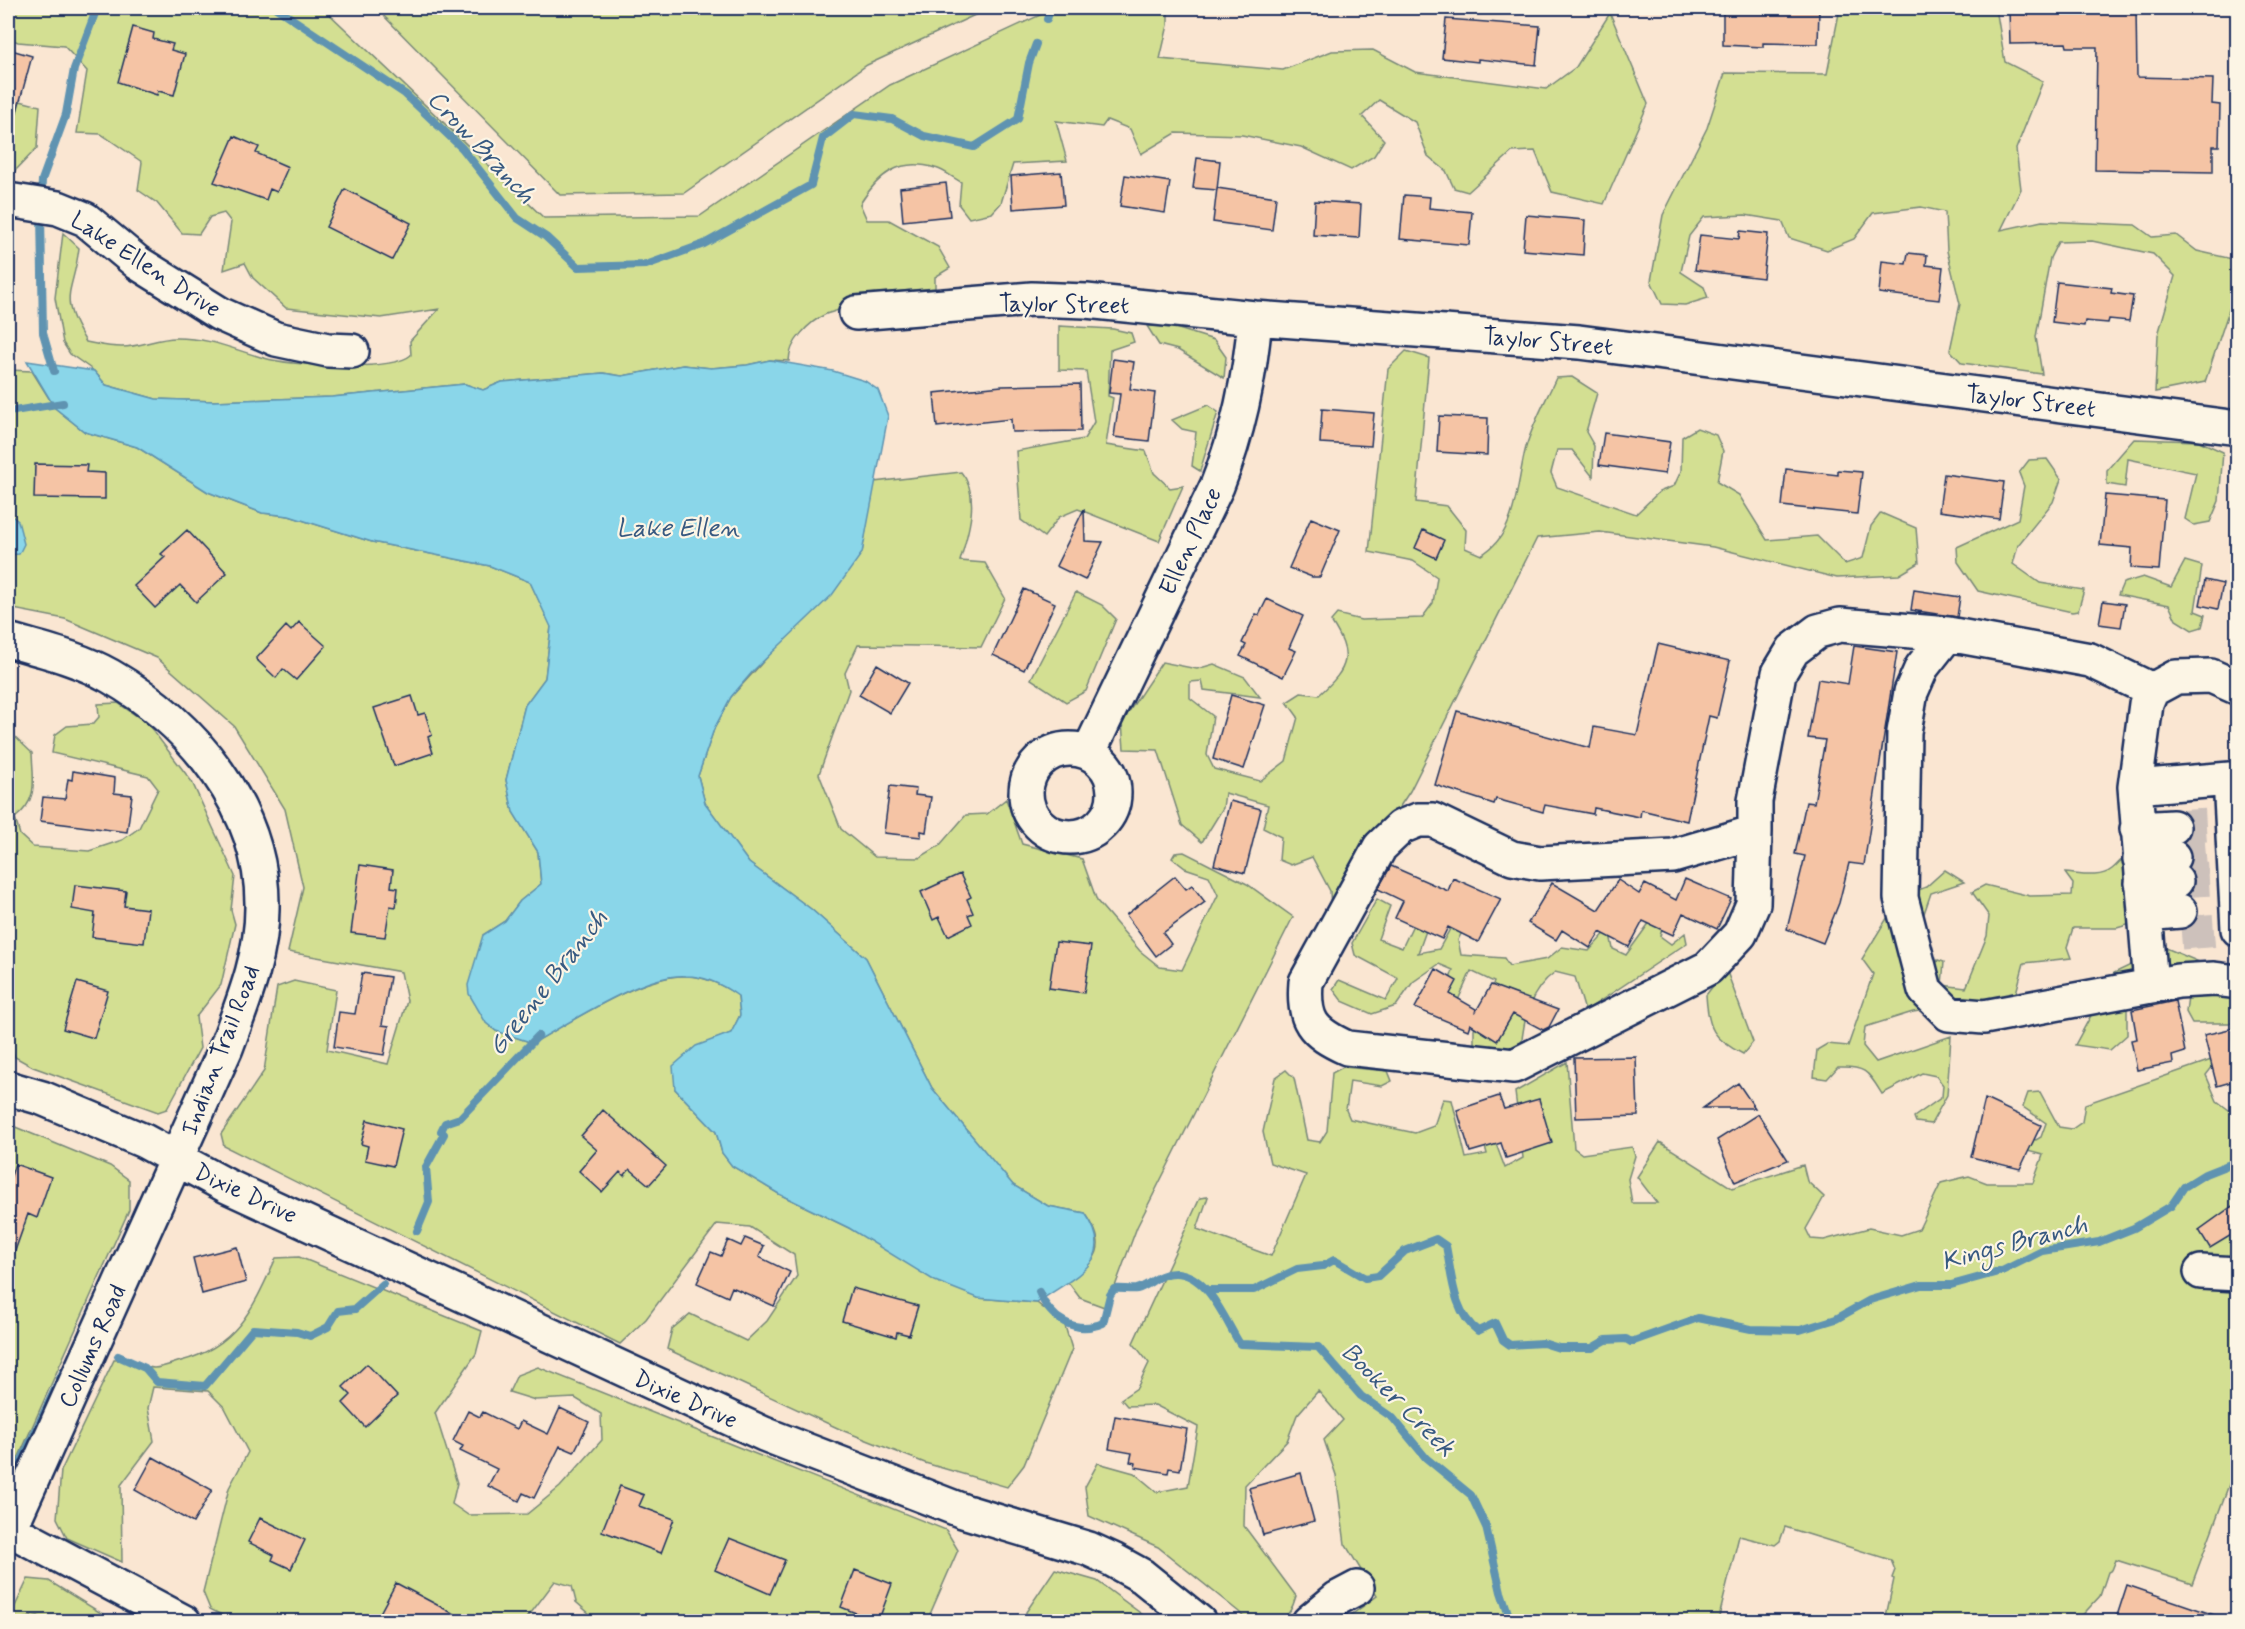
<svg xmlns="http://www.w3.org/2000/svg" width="2245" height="1629" viewBox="0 0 2245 1629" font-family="Mynerve,sans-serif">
<rect width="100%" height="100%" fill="#fae6d2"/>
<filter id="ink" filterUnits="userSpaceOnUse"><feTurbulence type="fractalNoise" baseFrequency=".0167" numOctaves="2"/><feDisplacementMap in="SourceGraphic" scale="12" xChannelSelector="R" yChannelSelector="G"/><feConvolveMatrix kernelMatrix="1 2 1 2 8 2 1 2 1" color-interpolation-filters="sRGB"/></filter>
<g filter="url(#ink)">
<path fill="#d3df92" stroke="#778778" stroke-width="1.5" d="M8 8H323L544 218 700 216 890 85 1055 8H1168V25L1160 59 1283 70 1332 51 1373 50 1415 72 1546 89 1576 67 1610 13 1648 104 1604 204 1552 192 1535 151 1512 152 1468 192 1454 188 1446 171 1428 156 1415 122 1379 100 1362 116 1384 140 1374 156 1351 170 1301 147 1242 135 1176 133 1141 154 1130 129 1107 120 1102 127 1056 121 1067 161 1013 164 1001 203 992 213 969 218 959 205 961 182C953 178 944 170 935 168 899 157 878 175 860 204L867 220H889L938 247 950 268 935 277V288L858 295C849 299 847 305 840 309 836 312 830 312 826 314 809 322 789 342 789 361L770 360 747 365 711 368 683 365 622 376 603 373 502 382 483 390 465 384 332 397 214 401 156 399 106 385 94 371 70 354 63 343 55 298 63 233 79 248C73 296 57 294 86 342 97 344 110 347 122 347 140 347 158 338 176 338 212 338 231 349 264 358 290 366 392 372 411 355L410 341 439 309 381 318 286 308 253 278 245 263 224 270 231 222 224 213 210 217 199 234 182 233 157 203 138 190 142 162 101 134 77 133 87 71 64 46 18 42 8 38Z
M376 8H990L867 65 684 193 560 195Z
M1840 8H1996L2005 62 2043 81 2016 149 2021 189 2001 230 2042 221 2135 225 2152 237 2176 235 2197 251 2237 260V286L2205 382 2155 392 2158 335 2175 276 2153 254 2092 241 2058 242 2050 258 2036 337 2042 374 1962 363 1950 350 1960 304 1947 251 1945 212 1921 207 1873 213 1854 239 1827 250 1789 238 1782 221 1745 215 1704 217 1689 236 1681 272 1704 287 1708 298 1685 305 1662 304 1651 281 1663 215 1707 128 1725 73 1827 74Z
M20 101 40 106 37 148 15 171 8 170V107Z
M1059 326 1113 329 1131 333 1134 342 1110 350 1108 396 1113 398 1106 445 1146 451 1154 473 1170 488 1183 486 1159 541 1078 509 1059 517 1044 537 1021 520 1016 451 1084 439 1094 422 1086 371 1059 370Z
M1147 326H1169L1214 340 1226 357 1224 378 1178 350 1159 345Z
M1406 351 1429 358 1416 502 1447 506 1466 530 1465 548 1481 555C1518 534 1516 484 1526 447 1533 423 1546 400 1556 378L1572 377 1597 393 1586 432 1594 446 1593 477 1572 450H1557L1551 473 1557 487 1636 514 1659 492 1674 486 1681 471 1682 437 1697 428 1716 435 1723 451 1717 482 1739 495 1767 540 1817 536 1845 564 1863 558 1871 526 1881 513 1916 528 1919 563 1899 575 1837 578 1713 547 1600 532 1537 538 1410 791 1331 911 1330 891 1312 857 1291 865 1279 860 1281 837 1263 828 1268 805 1225 793 1223 808 1202 842 1182 825 1158 750 1124 749 1122 722 1162 662 1197 669 1214 664 1245 677 1260 697 1204 690 1202 681 1190 682V698L1213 716 1207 755 1214 769 1260 781 1286 761 1298 717 1287 702 1301 693 1319 695C1350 667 1353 655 1331 621L1337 614 1361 620 1422 618 1433 603 1437 577 1413 561 1369 552 1388 369Z
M8 370 32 371 55 408 85 432 137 447 208 492 262 513 289 516 372 542 490 566 530 582 551 626 545 678 525 705 506 780 513 812 538 852 541 884 520 901 505 921 483 935 486 1023 496 1031 533 1043C571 1022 643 974 686 976 705 976 723 986 738 995L740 1015 731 1033 696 1047 675 1089 716 1132 722 1153 732 1166 779 1194 849 1228 978 1298 1037 1303 1065 1326 1072 1349 1024 1465 1007 1487 925 1463 844 1431 667 1349 672 1329 690 1314 746 1341 767 1321 797 1276 794 1255 750 1227 717 1224 646 1319 620 1344 224 1146 221 1134 264 1071 277 987 294 981 336 990 327 1050 388 1064 407 1001 401 972 288 952 303 887 285 809 234 726 157 658 65 619 8 608Z
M1208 405 1218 412 1200 471 1192 466 1196 432 1182 429 1172 420Z
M2134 439 2199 441 2223 452 2219 501 2210 522 2194 525 2185 519 2196 473 2128 459 2125 487 2107 484V470Z
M2047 459 2061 479 2053 502 2018 545 2013 564 2040 583 2084 590 2078 611 2072 612 1978 591 1958 562 1957 547 2018 519 2024 486 2019 473 2029 460Z
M961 472C981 495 968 534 960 561L985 563 1005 598 981 647 858 645 845 673 849 690 819 774 841 829 875 857 919 858 939 846 966 815 987 814 1006 799 1022 844 1082 859 1097 901 1140 951 1160 967 1182 970 1218 895 1209 876 1185 868 1172 858 1175 853 1184 852 1247 884 1293 917 1137 1227 1107 1308 1080 1298 1068 1282C1097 1259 1110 1248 1085 1213L1048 1206 1013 1185 932 1088 866 958 811 909 749 863 705 803 698 776 714 729 731 697 862 553 874 482Z
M2185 561 2202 566 2195 611 2205 615 2202 627 2192 630 2176 620 2169 605 2118 595 2123 583 2143 577 2171 587Z
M1076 592 1102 605 1116 619 1086 691 1066 702 1031 679Z
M118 703 148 724 192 782 235 876 231 910 235 924 221 985 196 1017 200 1048 167 1109 158 1112 33 1067 15 1057 8 1039V730L32 753C33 781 39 799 15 818L20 835 33 847 89 851 122 840 139 828 158 789 148 776 52 753 55 735 67 726 93 724 99 717 98 704Z
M2131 855 2141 921 2117 928H2073L2067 947 2071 958 2024 963 2012 1008 1957 1005 1913 1012 1865 1027 1863 1046 1876 1062 1951 1036 1947 1095 1931 1124 1916 1122 1914 1117 1942 1097 1943 1085 1936 1076 1922 1073 1882 1094C1868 1072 1866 1066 1838 1067L1827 1079 1814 1077 1817 1050 1827 1044 1848 1046 1873 974 1862 959 1900 897 1926 887 1945 870 1964 882 1931 893 1903 975 1928 980 1938 960 1944 962 1942 985 1966 988 1987 936 1989 916 1972 892 1985 885 2030 896 2072 895 2073 884 2065 873C2080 874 2100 879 2112 869 2120 863 2120 858 2131 855Z
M1467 898 1476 904 1458 940 1461 955 1504 958 1509 966 1547 959 1562 947 1589 951 1609 929 1613 949 1626 955 1663 904 1667 912 1660 936 1671 944 1685 933 1687 943 1585 1011 1575 977 1555 972C1529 991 1524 1018 1521 1048L1494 1056 1474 1047V1029L1494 982 1471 971 1455 1007 1443 1001 1453 970 1439 964 1413 982 1396 1006 1372 1014 1342 1001 1333 989 1339 980 1386 1000 1398 978 1355 955 1352 943 1377 899 1390 906 1378 939 1402 948 1419 912 1432 914 1418 953 1439 949Z
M2166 948 2211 967 2237 970V1023H2192L2186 1012 2188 996 2166 990 2127 1008V1035L2110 1050 2075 1045 2114 973Z
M1726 969 1753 1042 1743 1054C1713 1039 1708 1029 1706 995Z
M2237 1051 2213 1066 2206 1075 2217 1101 2229 1110 2237 1108V1463L2192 1584 2116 1560 2112 1570 2108 1572 2100 1596 2077 1621H1885L1894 1579 1892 1578 1895 1570 1891 1560 1785 1527 1780 1541 1775 1545 1739 1536 1718 1621H1343L1377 1596 1345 1544 1336 1475 1324 1440 1343 1420 1318 1391 1297 1415 1287 1441 1245 1485 1244 1526 1296 1596C1287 1628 1276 1621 1247 1621L1239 1612 1158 1547 1089 1516 1085 1487 1098 1463 1134 1473 1157 1492 1188 1486 1198 1427 1155 1405 1127 1406 1121 1399 1137 1388 1149 1363 1133 1343 1200 1198 1208 1197 1197 1229 1271 1256 1306 1175 1270 1163 1263 1132 1275 1078 1286 1070 1294 1078 1307 1140 1320 1142 1327 1131 1332 1073 1343 1067 1388 1071 1392 1081 1382 1086 1350 1081 1346 1110 1350 1119 1415 1133 1434 1126 1443 1099 1452 1100 1466 1158 1487 1154 1475 1106 1481 1104 1505 1168 1523 1158 1515 1092 1567 1062 1574 1148 1582 1154 1632 1147 1635 1156 1628 1179 1632 1203H1657L1637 1177 1660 1142 1732 1188 1803 1165 1807 1181 1824 1197 1806 1229 1811 1239 1824 1240 1869 1228 1901 1235 1919 1229 1941 1183 1969 1176 1987 1183H2033L2043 1155 1978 1138 1982 1123 2036 1140 2041 1137 2046 1123 2023 1107 2028 1093 2040 1092 2059 1127 2072 1129 2082 1122 2085 1104Z
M8 1124 110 1166 129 1180V1210L8 1481Z
M299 1257 482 1331 476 1354 435 1413 457 1483 452 1504 468 1515 527 1514 560 1487 602 1440 601 1414 575 1398 535 1400 509 1392 517 1375 538 1367 946 1530 958 1550 927 1621H598L576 1602 572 1586 555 1581 525 1621H233L210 1609 203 1592 229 1488 248 1452 225 1408 208 1391 153 1387 148 1408 154 1441 121 1485 122 1562 67 1538 57 1518 61 1471 114 1360C132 1359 140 1367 154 1368 162 1368 174 1363 181 1361 238 1346 254 1306 276 1258Z
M1055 1569 1097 1581 1151 1621H1026V1612Z
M28 1579 49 1581 114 1621H47L38 1616 8 1621Z"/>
<path fill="#8ad6e9" stroke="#5e93b1" stroke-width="1.5" d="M770 360 833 371 865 381 878 390 888 416 862 553 832 595 754 670 731 697 714 729 698 776 705 803 749 863 811 909 866 958 932 1088 1013 1185 1048 1206 1085 1213C1120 1263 1071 1277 1037 1303L978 1298 935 1281 849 1228 779 1194 732 1166 722 1153 716 1132 675 1089 673 1066 696 1046 731 1033 740 1015 738 996C723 985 705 976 686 976 644 973 571 1022 533 1043L496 1031 486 1023 469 994 468 985 483 935 505 921 520 901 541 884 538 852 513 812 506 780 525 705 545 678 551 627 530 582 490 566 372 542 289 516 262 513 208 492 137 447 85 432 55 408 27 361 94 371 106 385 156 399 214 401 332 397 465 384 483 390 502 382 603 373 622 376 683 365 711 368 747 365Z
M12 516 18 521 24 544 19 554 8 555V517Z"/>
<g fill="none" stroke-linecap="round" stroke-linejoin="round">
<path stroke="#5e93b1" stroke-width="8" d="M276 8 405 94 462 148 517 218 546 237 578 267 646 265 704 244 811 185 823 138 854 114 892 119 924 136 974 147 1018 119 1029 63 1036 44
M1047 19 1051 8
M41 199 42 180 66 114 74 69 97 8
M41 214 43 333 54 371
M8 412 63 403
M417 1231 429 1202 426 1167 444 1134 441 1131 445 1123 460 1118 538 1036
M1210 1290H1254L1297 1269 1323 1266 1334 1260 1365 1278 1378 1276 1405 1251 1436 1239 1446 1246C1452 1275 1453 1313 1478 1331L1495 1323 1503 1340 1510 1345 1543 1343 1559 1348H1592L1606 1340 1626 1339 1631 1342 1698 1318 1751 1329 1800 1330 1836 1319 1870 1300 1921 1285H1951L2002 1271 2042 1251 2099 1242 2134 1228 2171 1206 2184 1187 2205 1174 2238 1161
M1039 1292C1050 1319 1075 1335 1103 1323L1110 1295 1114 1289C1121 1288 1130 1290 1137 1289 1150 1286 1157 1273 1175 1273 1208 1273 1225 1321 1240 1344L1318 1347 1361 1396 1393 1418 1426 1458 1471 1495 1486 1527 1501 1592 1511 1622
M118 1356 145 1368 157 1382 205 1386 253 1329 297 1332 310 1336 328 1327 338 1311 355 1309 383 1284
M8 1490 63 1372"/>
</g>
<path fill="#f5c4a5" stroke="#1b2f5e" stroke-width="1.5" d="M1723 8H1819L1818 44 1763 43V47L1723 45Z
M2009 8H2136L2137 77 2213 79 2212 104 2220 105 2219 146H2213V172L2095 170 2097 47H2067L2066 43 2010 44Z
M1446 19 1540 26 1536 65 1478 59V62L1442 58Z
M133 27 154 33 153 39 173 44 171 50 185 54 174 95 158 91 157 95 118 82Z
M8 49 32 56 14 123 8 122Z
M234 136 259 147 256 153 288 167 277 192 270 189 266 200 214 182Z
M1197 158 1220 161 1217 190 1193 188Z
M1061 172 1064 205 1013 209 1011 176Z
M1125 175 1170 182 1165 213 1120 206Z
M946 183 950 216 903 221 900 188Z
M1217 188 1276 197 1272 230 1213 222Z
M345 189 411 223 392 260 326 227Z
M1404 195 1430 197 1429 208 1472 212 1469 245 1400 239Z
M1315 201 1361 204 1359 238 1313 235Z
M1526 215 1585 220 1583 255 1523 250Z
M1740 231 1768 234 1763 278 1695 270 1700 235 1739 239Z
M1908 253 1927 255 1926 265 1943 267 1939 300 1879 293 1882 261 1906 264Z
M2057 282 2112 288 2111 293 2133 296 2129 321 2109 319 2108 323 2085 321 2084 326 2052 322Z
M1113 359 1134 362 1130 389 1155 393 1149 441 1114 437 1120 394 1109 393Z
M1080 384 1081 431 1012 432 1011 419 937 427 934 393 1002 386Z
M1322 409 1374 413 1371 446 1320 443Z
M1439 416 1488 418 1487 455 1437 452Z
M1604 433 1670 442 1665 474 1599 465Z
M35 464 87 465 86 472 105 473V499L34 498Z
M1786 469 1838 475V470L1862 472 1857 514 1782 506Z
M1944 474 2004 482 1999 519 1939 511Z
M2105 495 2165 500 2159 570 2131 568 2132 548 2100 545Z
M1084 509 1085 541 1103 542 1085 580 1056 566Z
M1311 518 1340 530 1320 577H1312L1289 568Z
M187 530 227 573 196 602 180 585 155 608 134 586 165 557 161 554Z
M1423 530 1444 540 1436 558 1415 548Z
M2205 580 2223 584 2218 609 2200 605Z
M1024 589 1055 603 1024 670 993 655Z
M1914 590 1960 597 1957 617 1911 610Z
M1267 599 1303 616 1289 648 1296 651 1283 677 1240 656 1246 645 1242 643 1256 614 1259 615Z
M2103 601 2125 604 2121 627 2099 624Z
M299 622 326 646 296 680 283 669 276 678 256 659 286 626 291 631Z
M1658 644 1730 661 1717 718 1709 716 1687 821 1641 810 1640 817 1594 808 1593 814 1545 805 1543 812 1496 799 1494 804 1435 785 1457 711 1590 748 1594 727 1637 735Z
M1854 646 1897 652 1864 865 1849 863 1839 903 1823 943 1787 929 1805 856 1795 854 1806 802 1814 803 1825 740 1808 738 1818 679 1848 684Z
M877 664 908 683 890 713 859 695Z
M1231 695 1265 705 1244 769 1213 759Z
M412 696 418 715 425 713 432 735 428 737 433 753 394 766 374 708Z
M73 771 115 778 114 793 132 795 127 832 40 821 43 797 65 799 68 779 72 780Z
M890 786 916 789 915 795 931 797 926 832 921 831V837L884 833Z
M1230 801 1261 809 1245 873 1214 865Z
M360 865 393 870 391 887 398 888 396 907 390 906 385 937 351 933Z
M1391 866 1448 891 1453 878 1501 899 1478 942 1448 927 1442 939 1395 918 1403 901 1378 889Z
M960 874 971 897 967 899 973 913 968 915 972 924 948 936 939 917 933 920 921 892Z
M1175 876 1186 889 1192 885 1205 902 1163 933 1171 944 1156 956 1126 915Z
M1685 879 1731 899 1717 929 1683 913 1673 935 1643 921 1629 947 1600 932 1590 948 1562 930 1556 940 1528 923 1552 883 1598 910 1618 880 1639 894 1645 884 1676 900Z
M75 885 126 891 124 906 148 909 144 943 92 937 95 913 72 909Z
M1056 942 1091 946 1084 993 1049 988Z
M1436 969 1457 981 1450 994 1476 1009 1475 1013 1491 985 1558 1010 1549 1027 1543 1030 1513 1014 1497 1041 1470 1024 1468 1030 1415 1008Z
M362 973 390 977 382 1025 389 1026 384 1055 334 1047 339 1012 355 1014Z
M77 982 108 991 94 1038 63 1029Z
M2175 1001 2185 1052 2172 1056 2173 1063 2137 1070 2131 1040 2137 1039 2132 1010Z
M2238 1027V1080L2217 1086 2204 1035Z
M1636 1057 1638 1116 1576 1118 1574 1058Z
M1738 1083 1755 1108H1703Z
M1499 1096 1504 1109 1539 1099 1552 1143 1506 1158 1501 1143 1470 1152 1457 1110Z
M1985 1099 2041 1125 2020 1169 1971 1157Z
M603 1110 666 1166 649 1185 630 1169 624 1176 620 1172 602 1192 579 1171 597 1150 581 1136Z
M1758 1114 1788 1160 1735 1182 1717 1140Z
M367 1120 402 1129 393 1166 365 1160 368 1146 361 1144Z
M15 1164 51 1177 37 1218 28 1214 10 1265H8V1185Z
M2238 1202V1231L2210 1248 2199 1230Z
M745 1238 764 1246 759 1257 790 1272 774 1306 732 1287 728 1297 697 1283 711 1252 721 1256 728 1240 741 1246Z
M237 1247 246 1282 202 1294 193 1258Z
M852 1288 918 1306 909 1335 897 1332 896 1337 842 1321Z
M367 1364 397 1396 365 1427 343 1403 351 1395 343 1387Z
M560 1408 589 1422 574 1452 560 1446 534 1498 523 1493 519 1501 488 1486 497 1469 460 1451 463 1446 453 1441 468 1411 480 1417 483 1412 517 1429 521 1421 548 1434Z
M1115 1416 1187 1429 1180 1470 1169 1468 1168 1473 1135 1467 1136 1463 1130 1462 1132 1453 1109 1449Z
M153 1457 212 1490 193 1523 135 1490Z
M1301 1473 1314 1521 1263 1535 1249 1488Z
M620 1486 644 1495 639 1506 674 1519 661 1553 602 1531Z
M260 1518 305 1540 291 1569 272 1560 274 1555 248 1542Z
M729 1538 785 1560 770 1594 715 1570Z
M855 1570 892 1584 878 1622 841 1607Z
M396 1583 469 1622H396L380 1613Z
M2127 1585 2223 1618 2222 1622H2115Z"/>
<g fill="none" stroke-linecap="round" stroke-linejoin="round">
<path stroke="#cdc1bb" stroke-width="33" stroke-dasharray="33 16" stroke-linecap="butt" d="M2173 827 2208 825
M2173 857 2212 854
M2176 881 2215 879
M2181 933 2220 930"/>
<defs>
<path id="minor" d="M8 200 58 208 85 219 138 263 220 314 276 339 328 350 352 351
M856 313 1032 299 1086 301 1255 318 1579 342 2238 428
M1948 634 1922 667 1911 692 1904 732 1901 898 1925 990 1949 1014 1984 1017 2178 981 2214 979 2238 982
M8 640C42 650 78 658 110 676 192 723 264 809 262 908 262 957 243 1002 226 1048L8 1533
M1026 793a44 44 0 1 1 88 0a44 44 0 1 1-88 0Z
M1089 752 1217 486C1239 431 1250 378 1255 318
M2135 787 2230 779 2238 929
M2137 829 2173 827
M1755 832 1753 904 1740 934 1708 968 1514 1066 1347 1048C1312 1032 1303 1021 1306 982L1380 847 1401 827 1418 820H1433L1512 858 1540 863 1673 856 1755 832V801L1779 673 1793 650 1818 631 1840 625 1948 634 2090 660 2152 690
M2140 859 2173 857
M2142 883 2176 881
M2145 914 2180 911
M2151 986 2135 787 2146 704 2152 690 2176 677 2211 676 2238 688
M8 1088 42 1098 144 1141 227 1186 764 1434 963 1511 1089 1549 1113 1560 1142 1576 1199 1622
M2201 1272 2238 1274
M9 1529 184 1622
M1309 1622 1338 1598 1357 1588"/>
</defs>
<use href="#minor" stroke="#1b2f5e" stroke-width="38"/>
<use href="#minor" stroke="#fcf5e5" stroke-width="33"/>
</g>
</g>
<g text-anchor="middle" stroke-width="4.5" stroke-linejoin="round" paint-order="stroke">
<g font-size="24" fill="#1b2f5e" stroke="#fcf5e5">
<text transform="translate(146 264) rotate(33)" y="8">Lake Ellen Drive</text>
<text transform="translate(1064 304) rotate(1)" y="8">Taylor Street</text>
<text transform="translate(1548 341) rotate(5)" y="8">Taylor Street</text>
<text transform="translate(2031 401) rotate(7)" y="8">Taylor Street</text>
<text transform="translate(1190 541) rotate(-65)" y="8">Ellen Place</text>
<text transform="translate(220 1050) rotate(-69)" y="8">Indian Trail Road</text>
<text transform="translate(246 1193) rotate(25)" y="8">Dixie Drive</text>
<text transform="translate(92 1346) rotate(-66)" y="8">Collums Road</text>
<text transform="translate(686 1399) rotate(24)" y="8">Dixie Drive</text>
</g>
<g font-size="26" font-style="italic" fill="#375981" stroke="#fcf5e5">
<text transform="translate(482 146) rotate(47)" y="9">Crow Branch</text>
<text x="678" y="536">Lake Ellen</text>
<text transform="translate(547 982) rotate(-52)" y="9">Greene Branch</text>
<text transform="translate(2014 1242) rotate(-15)" y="9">Kings Branch</text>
<text transform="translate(1399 1399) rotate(45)" y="9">Booker Creek</text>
</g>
</g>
<rect width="2245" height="1629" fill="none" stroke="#fcf5e5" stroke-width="30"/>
<rect x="15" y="15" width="2215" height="1599" fill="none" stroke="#1b2f5e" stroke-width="2" filter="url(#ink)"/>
</svg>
